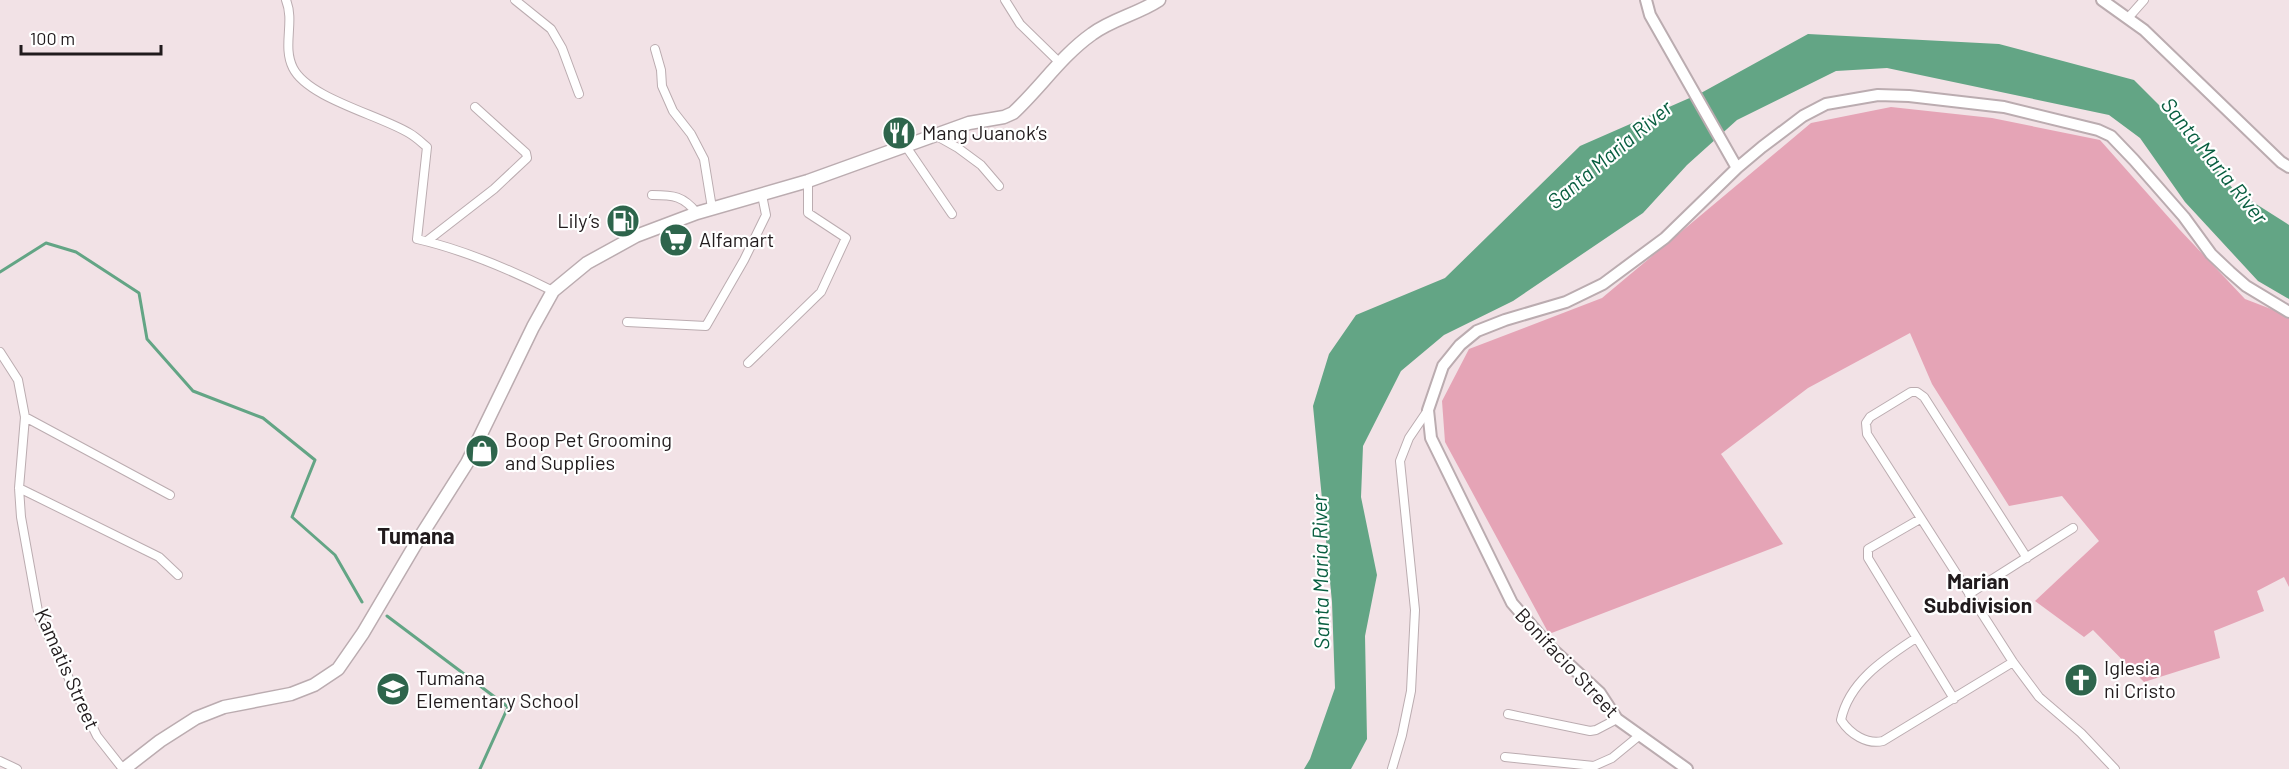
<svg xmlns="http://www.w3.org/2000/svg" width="2289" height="769" viewBox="0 0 2289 769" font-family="Barlow,sans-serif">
<rect width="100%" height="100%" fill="#f2e2e6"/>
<path fill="#e5a4b6" d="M1891 107 1992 118 2100 140 2179 229 2245 299 2289 316V587L2284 577 2257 591 2264 611 2214 631 2220 658 2144 682 2093 630 2084 637 2035 601 2099 541 2062 496 2009 506 1932 384 1910 333 1808 388 1721 454 1783 544 1549 634 1445 442 1442 401 1469 349 1602 298 1811 123Z"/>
<path fill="#63a585" d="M1808 34 1999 44 2134 80 2189 135 2234 190 2289 225V299L2258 281 2185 202 2140 138 2109 115 1887 68 1836 71 1737 120 1687 165 1643 213 1513 301 1444 335 1401 371 1363 446 1361 497 1377 575 1365 636 1367 739 1351 769H1304L1310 759 1335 688 1332 602 1313 406 1329 354 1356 315 1445 278 1580 146 1701 93Z"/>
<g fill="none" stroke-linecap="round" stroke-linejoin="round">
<path stroke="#63a585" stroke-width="3" d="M0 272 46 243 76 252 139 293 147 339 193 391 263 418 315 460 292 517 335 555 362 602
M387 616 508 707 480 769"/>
<defs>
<path id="street" d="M286 0C295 22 282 46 293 68 308 98 379 115 409 133 416 137 421 142 427 147L417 239C465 250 509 269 553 291
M515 0 551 29 562 48 579 94
M1005 0 1020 24 1059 62
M2128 18 2144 0
M655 49 661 70 662 86 673 111 691 134 704 159 712 208
M935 135 958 148 981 165 999 186
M905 145 952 214
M652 195C674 195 683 196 697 213
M427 241 494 189 527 158 526 153 475 107
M627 322 706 326 744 260 766 215 762 195
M0 352 18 380 25 417 19 488 21 517 39 617 97 736 123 769
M748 363 821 292 846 238 808 213V181
M25 417 170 495
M19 488 159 557 178 575
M1920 519 1868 549V558L1954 699
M2027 558 1924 397 1917 392H1911L1870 417 1866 423 1867 434 2013 662 2039 697 2081 733 2115 769
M1969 594 2073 528
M1916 638C1886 658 1849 681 1841 720 1850 734 1867 745 1883 741L2013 662
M1508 714 1590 731 1596 730 1617 719
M1505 757 1594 766 1612 758 1640 735
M0 761 17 769
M1392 769 1402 735 1411 691 1415 610 1400 461 1409 438 1428 410"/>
<path id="secondary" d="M1646 0 1650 15 1737 168
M2102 0 2144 30 2281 162 2289 167
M1687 769 1617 719 1600 693 1551 648 1512 603 1431 438 1428 410 1443 366 1460 345 1477 331 1505 320 1566 302 1603 284 1665 238 1737 168 1762 147 1803 116 1826 104 1878 95 1909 96 2004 107 2098 130 2111 136 2134 160 2184 217 2211 254 2230 272 2246 286 2289 312"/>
<path id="primary" d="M124 769 160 741 196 718 224 707 291 694 314 685 338 669 363 633 415 545 467 463 533 327 553 291 587 263 636 236 697 213 808 181 969 123 1004 117 1013 113C1041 87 1061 56 1092 34 1112 19 1138 14 1159 0"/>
</defs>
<use href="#street" stroke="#bbacb0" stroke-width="10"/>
<use href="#secondary" stroke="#bbacb0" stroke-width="14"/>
<use href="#primary" stroke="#bbacb0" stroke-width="15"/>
<use href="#street" stroke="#fff" stroke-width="8"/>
<use href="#secondary" stroke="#fff" stroke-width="10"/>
<use href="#primary" stroke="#fff" stroke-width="12"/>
</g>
<defs>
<symbol id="restaurant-disc" viewBox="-11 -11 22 22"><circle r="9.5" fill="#2e654c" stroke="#fff"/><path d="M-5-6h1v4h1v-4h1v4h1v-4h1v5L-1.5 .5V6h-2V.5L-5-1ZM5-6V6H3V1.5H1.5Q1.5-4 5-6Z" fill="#fff"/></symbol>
<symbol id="fuel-disc" viewBox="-11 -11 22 22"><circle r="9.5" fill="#2e654c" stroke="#fff"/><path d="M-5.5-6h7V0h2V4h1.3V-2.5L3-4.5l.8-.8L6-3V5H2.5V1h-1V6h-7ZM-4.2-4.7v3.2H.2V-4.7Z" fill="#fff"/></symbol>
<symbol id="supermarket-disc" viewBox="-11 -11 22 22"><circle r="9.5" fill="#2e654c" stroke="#fff"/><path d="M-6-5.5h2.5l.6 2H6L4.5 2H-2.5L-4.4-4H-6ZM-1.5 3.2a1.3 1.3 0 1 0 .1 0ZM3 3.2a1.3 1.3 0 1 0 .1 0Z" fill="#fff"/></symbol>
<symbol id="shop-disc" viewBox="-11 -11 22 22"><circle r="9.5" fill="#2e654c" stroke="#fff"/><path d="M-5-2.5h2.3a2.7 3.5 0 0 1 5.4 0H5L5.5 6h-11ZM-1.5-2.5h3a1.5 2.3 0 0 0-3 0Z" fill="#fff"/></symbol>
<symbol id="church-disc" viewBox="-11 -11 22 22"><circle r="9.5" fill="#2e654c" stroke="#fff"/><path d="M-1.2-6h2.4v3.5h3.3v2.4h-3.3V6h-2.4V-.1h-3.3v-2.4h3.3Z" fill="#fff"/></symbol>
<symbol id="school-disc" viewBox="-11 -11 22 22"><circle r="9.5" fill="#2e654c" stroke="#fff"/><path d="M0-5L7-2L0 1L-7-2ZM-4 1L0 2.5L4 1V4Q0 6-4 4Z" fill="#fff"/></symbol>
</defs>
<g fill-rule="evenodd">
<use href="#restaurant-disc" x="880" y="114" width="38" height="38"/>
<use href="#fuel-disc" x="604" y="202" width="38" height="38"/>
<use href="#supermarket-disc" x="657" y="221" width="38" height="38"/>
<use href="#shop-disc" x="463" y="432" width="38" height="38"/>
<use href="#church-disc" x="2062" y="661" width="38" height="38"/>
<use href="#school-disc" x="374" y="670" width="38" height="38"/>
</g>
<g text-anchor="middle" stroke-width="4.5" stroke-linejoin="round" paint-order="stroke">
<g font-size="20" fill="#211b1d" stroke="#fff" text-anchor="start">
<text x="922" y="140">Mang Juanok’s</text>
<text x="600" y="228" text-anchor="end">Lily’s</text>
<text x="699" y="247">Alfamart</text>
<text x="505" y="447">Boop Pet Grooming<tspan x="505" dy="23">and Supplies</tspan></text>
<text x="2104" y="675">Iglesia<tspan x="2104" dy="23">ni Cristo</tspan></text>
<text x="416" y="685">Tumana<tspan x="416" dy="23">Elementary School</tspan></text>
</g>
<g font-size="20" fill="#211b1d" stroke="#fff">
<text transform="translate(1567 663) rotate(47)" y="7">Bonifacio Street</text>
<text transform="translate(67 669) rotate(66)" y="7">Kamatis Street</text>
</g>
<g font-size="21" font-style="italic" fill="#085e40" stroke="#fff">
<text transform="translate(1610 155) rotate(-40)" y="7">Santa Maria River</text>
<text transform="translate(2214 161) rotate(51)" y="7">Santa Maria River</text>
<text transform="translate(1321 572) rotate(-91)" y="7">Santa Maria River</text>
</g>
<g font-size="21" font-weight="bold" fill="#211b1d" stroke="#fff">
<text x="1978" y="589">Marian<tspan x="1978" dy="24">Subdivision</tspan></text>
</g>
<g font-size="22" font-weight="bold" fill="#211b1d" stroke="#fff">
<text x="416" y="544">Tumana</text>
</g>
</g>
<path d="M21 45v9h140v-9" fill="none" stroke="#211b1d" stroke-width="3"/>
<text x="30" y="45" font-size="18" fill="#211b1d" stroke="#ffffff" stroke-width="4.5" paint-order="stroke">100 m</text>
</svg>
